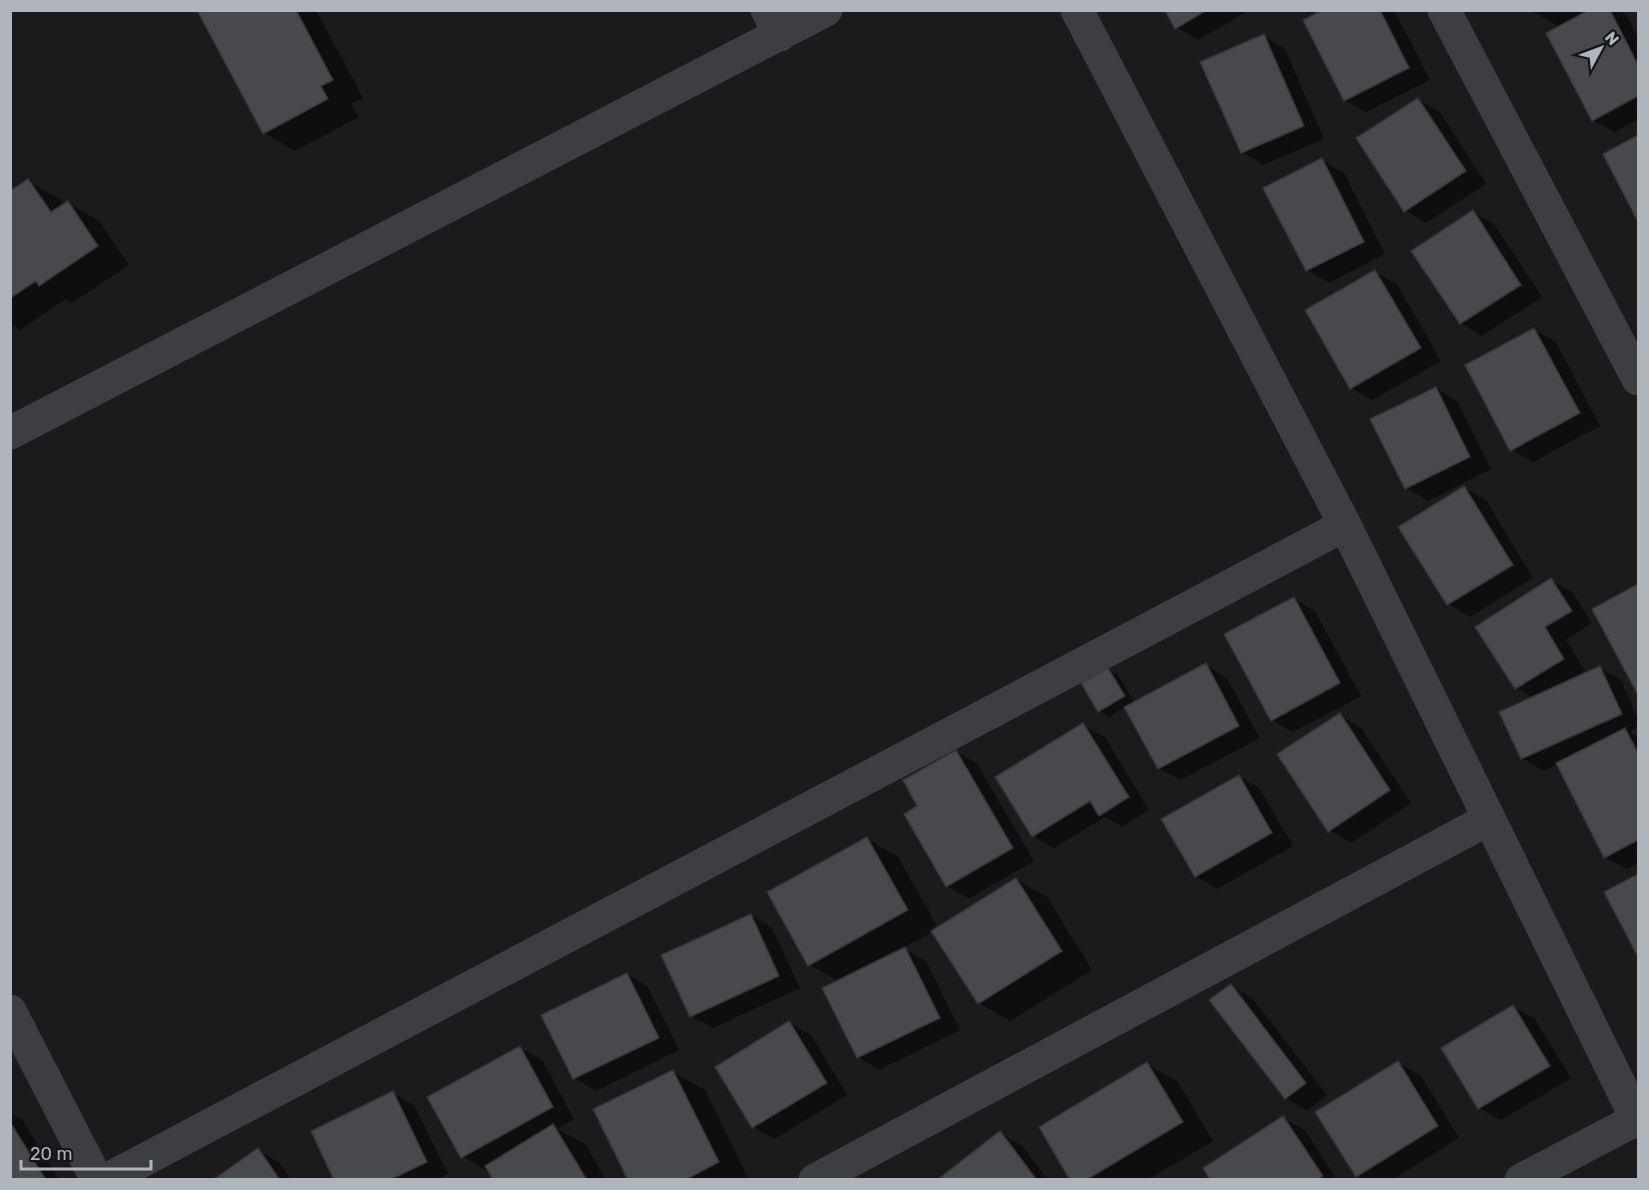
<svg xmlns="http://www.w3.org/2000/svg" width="1649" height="1190" viewBox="0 0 1649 1190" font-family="Rubik,sans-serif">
<rect width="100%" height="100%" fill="#1b1b1d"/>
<path fill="#0007" d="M198 10H316L363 98 351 104 359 117 295 151 264 133Z
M1167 10H1250L1198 40 1176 27Z
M1325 10H1394L1430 80 1366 112 1345 100Z
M1531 10H1617L1627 16 1638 38V119L1615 132 1593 120 1560 28Z
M1264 36 1285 49 1324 139 1263 165 1242 152Z
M1418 100 1440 112 1486 184 1426 223 1405 210Z
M1638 137V219L1605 154Z
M1322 160 1344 173 1385 254 1329 283 1307 270Z
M28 181 60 199 64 205 68 203 99 221 129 265 72 303 66 299 20 330 10 324V192Z
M1473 212 1494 224 1542 297 1482 336 1461 323Z
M1375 272 1397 284 1441 361 1372 400 1351 388Z
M1534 330 1556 342 1600 426 1533 462 1511 449Z
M1436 388 1457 401 1491 469 1428 501 1406 488Z
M1464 488 1486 500 1533 578 1470 617 1448 604Z
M1551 580 1572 592 1592 623 1566 640 1585 671 1580 674 1581 676 1599 668 1621 680 1638 719V728L1630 732 1638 737V863L1627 869 1605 857 1558 764 1543 771 1522 758 1533 698 1516 688 1477 627Z
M1638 586V692L1594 610Z
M1294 599 1315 611 1361 696 1293 732 1272 720Z
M1206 665 1227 678 1260 738 1180 780 1159 768 1126 707 1109 717 1099 711 1108 669 1118 675 1135 703Z
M1340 715 1361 728 1411 803 1351 843 1329 830Z
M1083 725 1105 737 1149 810 1122 827 1105 817 1054 848 1033 836Z
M956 751 977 764 1034 861 969 899 947 886Z
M1239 776 1260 789 1293 846 1217 889 1196 876Z
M867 839 898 857 938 928 1016 879 1047 897 1092 970 1010 1021 979 1003 934 931 903 948 926 961 960 1030 879 1070 858 1057 839 981 809 964Z
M1638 876V954L1606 893Z
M751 915 772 928 800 988 713 1028 691 1016Z
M627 974 648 987 679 1050 596 1091 574 1078Z
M1231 985 1252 998 1327 1095 1307 1111 1286 1098Z
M1513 1007 1535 1019 1571 1078 1501 1120 1479 1108Z
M789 1023 811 1035 847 1095 775 1139 753 1127Z
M520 1048 542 1060 574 1119 557 1129 585 1144 606 1180H495L487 1167 484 1169 462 1156Z
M1398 1063 1420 1075 1459 1138 1392 1180H1364L1357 1175Z
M1147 1064 1178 1082 1213 1141 1147 1180H1072Z
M673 1072 705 1090 749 1180H630Z
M393 1093 414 1105 448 1174 437 1180H336Z
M10 1113 22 1119 59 1180H10Z
M1283 1118 1305 1130 1337 1180H1212Z
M1000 1133 1022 1146 1048 1180H940Z
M258 1150 279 1163 291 1180H216Z"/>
<path fill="#48494d" stroke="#353639" stroke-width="1.5" d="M197 10H296L333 80 321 86 328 99 263 134Z
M1165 10H1207L1175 29Z
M1322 10H1380L1409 68 1344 101 1303 20Z
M1589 10H1610L1638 65V96L1592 121 1546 33Z
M1264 34 1304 126 1241 153 1200 62Z
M1418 98 1466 171 1404 212 1356 138Z
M1638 135V222L1603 154Z
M1322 158 1364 242 1306 271 1263 188Z
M28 179 51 212 68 201 98 246 39 286 36 281 10 298V191Z
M1473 210 1521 285 1460 324 1411 251Z
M1375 270 1421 348 1350 389 1305 310Z
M1534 328 1580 413 1510 451 1465 365Z
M1436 387 1470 457 1405 489 1370 419Z
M1464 486 1513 565 1447 605 1398 527Z
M1551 578 1572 611 1545 627 1564 659 1515 689 1475 627Z
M1638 584V695L1592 609Z
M1294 597 1340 683 1271 721 1224 634Z
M1206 663 1239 726 1158 769 1124 707Z
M1600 666 1622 714 1521 759 1499 712Z
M1108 668 1125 696 1098 712 1081 683Z
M1340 713 1390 790 1328 832 1277 754Z
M1083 723 1129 797 1099 816 1090 801 1032 837 995 777Z
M1625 728 1638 753V840L1604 858 1556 763Z
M956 750 1013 848 946 887 904 814 917 806 903 780Z
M1239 775 1272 833 1195 877 1161 819Z
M867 837 908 910 808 966 767 892Z
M1638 874V957L1604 892Z
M1016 878 1062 951 978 1004 931 931Z
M751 914 779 976 690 1017 661 955Z
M905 947 940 1018 857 1058 822 988Z
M627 973 659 1038 573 1079 541 1015Z
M1231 984 1306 1083 1285 1099 1209 1000Z
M1513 1005 1550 1066 1478 1109 1441 1048Z
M789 1021 827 1083 752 1128 715 1067Z
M520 1046 553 1107 461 1158 427 1097Z
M1398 1061 1438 1126 1356 1177 1315 1112Z
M1147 1062 1183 1122 1086 1180H1070L1039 1127Z
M673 1070 719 1162 685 1180H628L593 1109Z
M393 1091 427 1162 390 1180H334L311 1131Z
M1283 1116 1323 1176 1318 1180H1210L1203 1168Z
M10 1122 46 1180H10Z
M553 1124 587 1180H493L485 1166Z
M1000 1131 1037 1180H937Z
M258 1148 280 1180H213Z"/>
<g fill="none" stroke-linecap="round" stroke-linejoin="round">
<path stroke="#3c3e42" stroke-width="33" d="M767 10 780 35
M1077 10 1345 525 1638 1122
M1444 10 1638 379
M10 433 826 10
M10 1011 97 1180
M106 1180 1345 525
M815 1180 1489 819
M1521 1180 1637 1119"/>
</g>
<rect width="1649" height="1190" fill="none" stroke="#aeb5bc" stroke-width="24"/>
<g transform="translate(1601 48) rotate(49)" stroke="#161618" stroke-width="4.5" paint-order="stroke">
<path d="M0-4.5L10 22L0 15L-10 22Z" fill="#aeb5bc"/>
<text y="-9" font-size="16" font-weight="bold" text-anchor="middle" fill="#aeb5bc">N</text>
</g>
<path d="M21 1160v9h130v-9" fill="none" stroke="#aeb5bc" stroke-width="3"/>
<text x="30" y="1160" font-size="18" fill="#aeb5bc" stroke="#161618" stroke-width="4.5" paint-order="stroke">20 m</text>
</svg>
